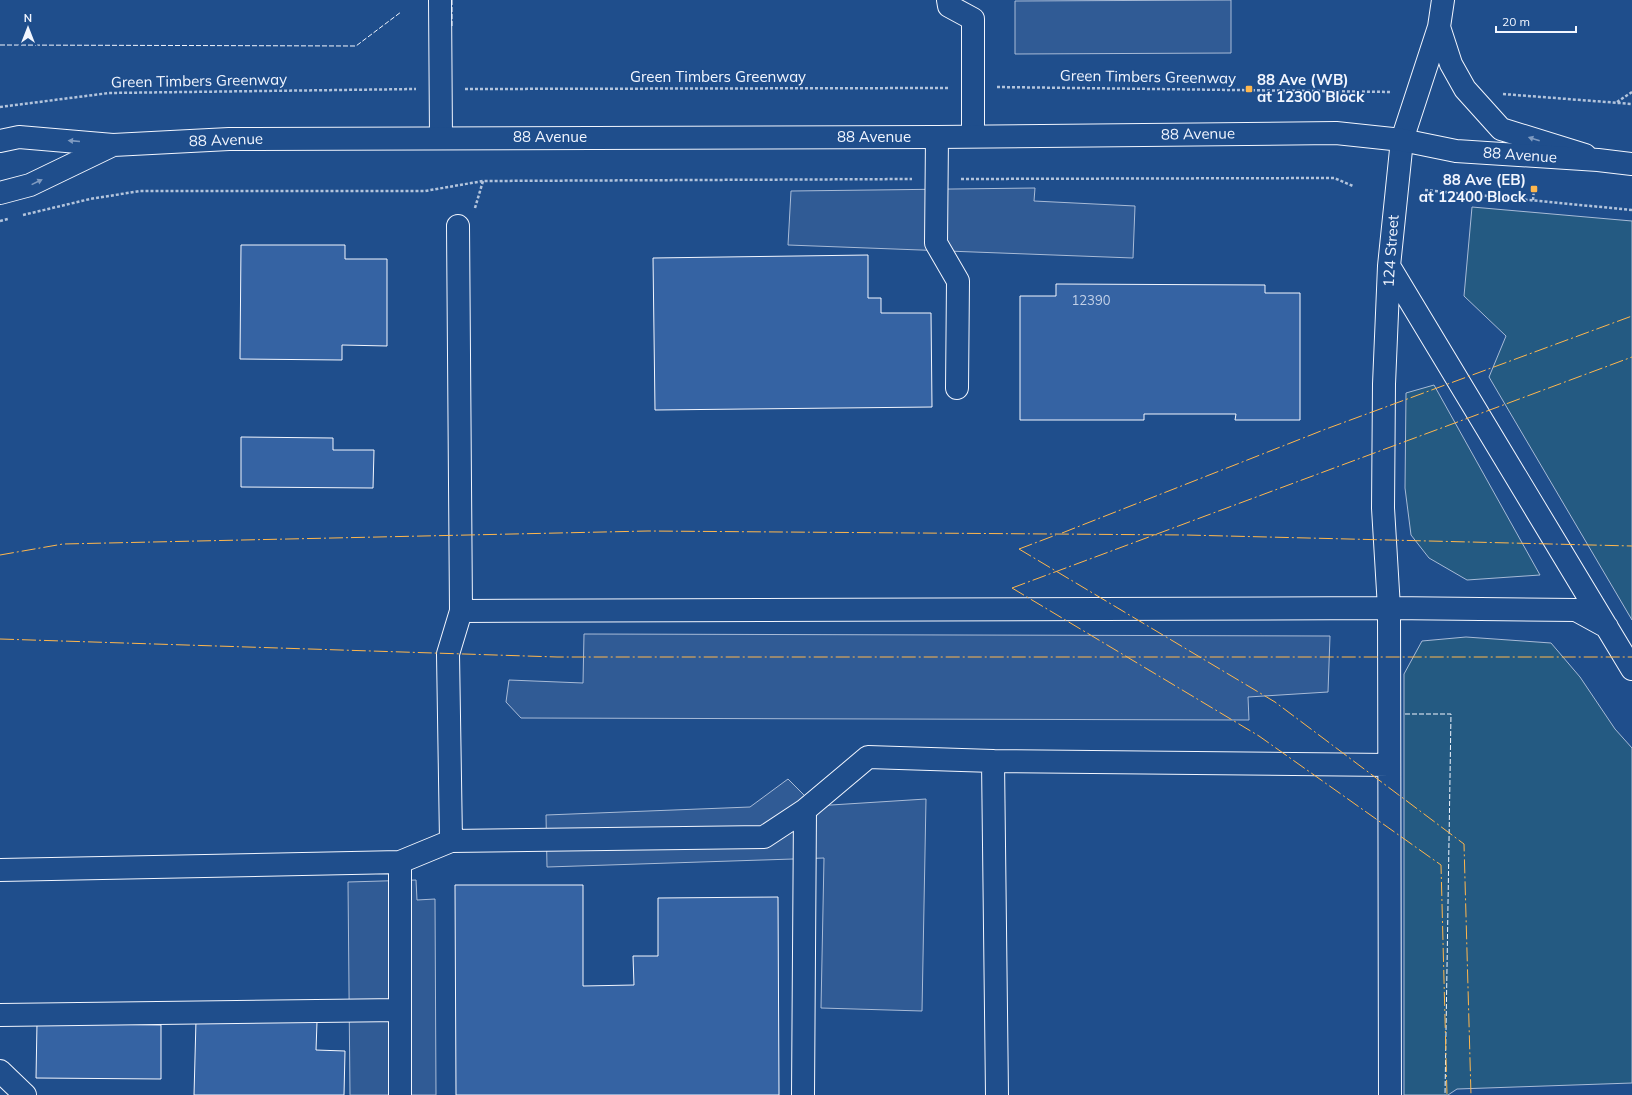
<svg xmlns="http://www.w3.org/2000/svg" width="1632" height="1095" viewBox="0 0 1632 1095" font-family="Mulish,sans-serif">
<rect width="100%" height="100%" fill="#1f4e8c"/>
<path fill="#245a82" stroke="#a8bbd7" d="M1472 207 1632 221V620L1489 377 1506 336 1464 296Z
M1434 385 1540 575 1467 580 1429 558 1411 535 1405 488 1406 393Z
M1466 637 1551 643 1580 677 1615 729 1632 748V1083L1457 1089 1448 1095H1404V674L1422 641Z"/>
<path fill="#305b95" stroke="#a8bbd7" d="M1231 0V53L1015 54V1Z
M1035 188 1034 201 1135 206 1133 258 788 245 791 191Z
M584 634 1330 636 1328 692 1248 697 1249 720 521 718 506 702 509 680 583 683Z
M788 779 815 806 926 799 922 1011 821 1008 824 858 547 867 546 815 750 807Z
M416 880 417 900 435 899 436 1095H350L348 882Z"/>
<path fill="#3563a3" stroke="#f2f6ff" d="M241 245H345V259H387V346L342 345V360L240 359Z
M868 255V298H881V313H931L932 407 655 410 653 258Z
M1056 284 1265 285V293H1300V420H1235L1236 414H1144V420H1020V296H1056Z
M241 437 333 438V450H374L373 488 241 487Z
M455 885H583V986L634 985 633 956H658V898L778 897 779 1095H456Z
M196 1020 317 1022 316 1050 345 1051 344 1095H194Z
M37 1023 161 1025V1079L36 1078Z"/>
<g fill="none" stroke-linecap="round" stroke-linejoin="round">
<defs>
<path id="minor" d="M440 0 441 137
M948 0 949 6 973 19V136
M1439 27 1451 64 1465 89 1501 129 1585 155
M937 137 936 243 958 281 957 388
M458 226 461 611 1389 608 1576 610 1607 627
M1389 266 1632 669
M451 841 448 654 461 611
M0 870 400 862
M0 1015 400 1010
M0 1071 25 1095
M400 1095V862L451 841 764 837 805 810 868 757 993 761
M803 1095 805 810
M997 1095 993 761 1389 765
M1390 1095 1389 608 1383 508 1384 384 1389 266 1402 140 1439 27 1443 0"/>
<path id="major" d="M0 141 19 137 113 145 229 139 937 137 1336 133 1402 140 1456 151 1598 160 1632 164
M0 193 30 185 113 145"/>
</defs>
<use href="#minor" stroke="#f2f6ff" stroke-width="24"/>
<use href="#major" stroke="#f2f6ff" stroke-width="24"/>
<path stroke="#b3c4dc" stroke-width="2.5" stroke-dasharray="3 2" stroke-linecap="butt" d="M997 87 1392 92
M465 89 948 88
M1503 94 1632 104
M1617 102 1632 92
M0 107 109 93 416 89
M961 179 1334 178 1353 186
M1425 190 1632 210
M1533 200 1534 189
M475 208 483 181
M23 215 90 199 140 191H425L483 181 912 179
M0 221 8 219"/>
<use href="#minor" stroke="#1f4e8c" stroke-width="22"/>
<use href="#major" stroke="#1f4e8c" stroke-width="22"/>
<path stroke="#f2f6ff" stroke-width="1" stroke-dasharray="5 2" stroke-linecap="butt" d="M452 0V26
M0 45 356 46 401 12
M1405 714H1451L1445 1095"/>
<path stroke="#ffb74d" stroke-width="1" stroke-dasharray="14 3 2 3" stroke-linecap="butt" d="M1062 533 1326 429 1632 316
M1019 549 1275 702 1464 844 1471 1095
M1019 549 1056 535
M0 555 63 544 648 531 1186 535 1632 546
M1012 588 1259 736 1441 865 1447 1095
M1012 588 1632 357
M0 639 557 657H1632"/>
</g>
<defs><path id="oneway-solid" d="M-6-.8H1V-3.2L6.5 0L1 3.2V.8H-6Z"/></defs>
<g fill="#7e9ac0">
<use href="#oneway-solid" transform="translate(1534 139) rotate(-162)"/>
<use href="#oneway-solid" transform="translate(74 141) rotate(-175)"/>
<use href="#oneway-solid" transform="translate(37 182) rotate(-26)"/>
</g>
<g fill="#ffb74d" stroke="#1f4e8c" stroke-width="1.5">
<rect x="1245" y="85" width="8" height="8" rx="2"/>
<rect x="1530" y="185" width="8" height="8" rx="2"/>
</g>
<g text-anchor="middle" stroke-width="3" stroke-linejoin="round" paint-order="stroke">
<g font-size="13" fill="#c3d1e8">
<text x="1091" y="305">12390</text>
</g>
<g font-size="15" fill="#f2f6ff" stroke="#1f4e8c">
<text x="718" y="82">Green Timbers Greenway</text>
<text transform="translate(1148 77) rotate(1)" y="5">Green Timbers Greenway</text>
<text transform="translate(199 81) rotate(-1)" y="5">Green Timbers Greenway</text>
<text transform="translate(1198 134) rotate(-1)" y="5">88 Avenue</text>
<text x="550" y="142">88 Avenue</text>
<text x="874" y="142">88 Avenue</text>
<text transform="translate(226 140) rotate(-2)" y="5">88 Avenue</text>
<text transform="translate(1520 155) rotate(4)" y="5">88 Avenue</text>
<text transform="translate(1391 251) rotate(-86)" y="5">124 Street</text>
</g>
<g font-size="15" font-weight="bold" fill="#f2f6ff" stroke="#1f4e8c" text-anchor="start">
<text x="1257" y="85">88 Ave (WB)<tspan x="1257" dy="17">at 12300 Block</tspan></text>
<text x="1526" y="185" text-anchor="end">88 Ave (EB)<tspan x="1526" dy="17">at 12400 Block</tspan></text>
</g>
</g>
<g transform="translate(28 28)" stroke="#1f4e8c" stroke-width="3" paint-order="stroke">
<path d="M0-3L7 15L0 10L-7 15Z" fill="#f2f6ff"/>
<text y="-6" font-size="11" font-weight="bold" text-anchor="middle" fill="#f2f6ff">N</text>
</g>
<path d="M1496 26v6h80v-6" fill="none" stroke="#f2f6ff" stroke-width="2"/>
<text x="1502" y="26" font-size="12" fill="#f2f6ff" stroke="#1f4e8c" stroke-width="3" paint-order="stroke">20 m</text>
</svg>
